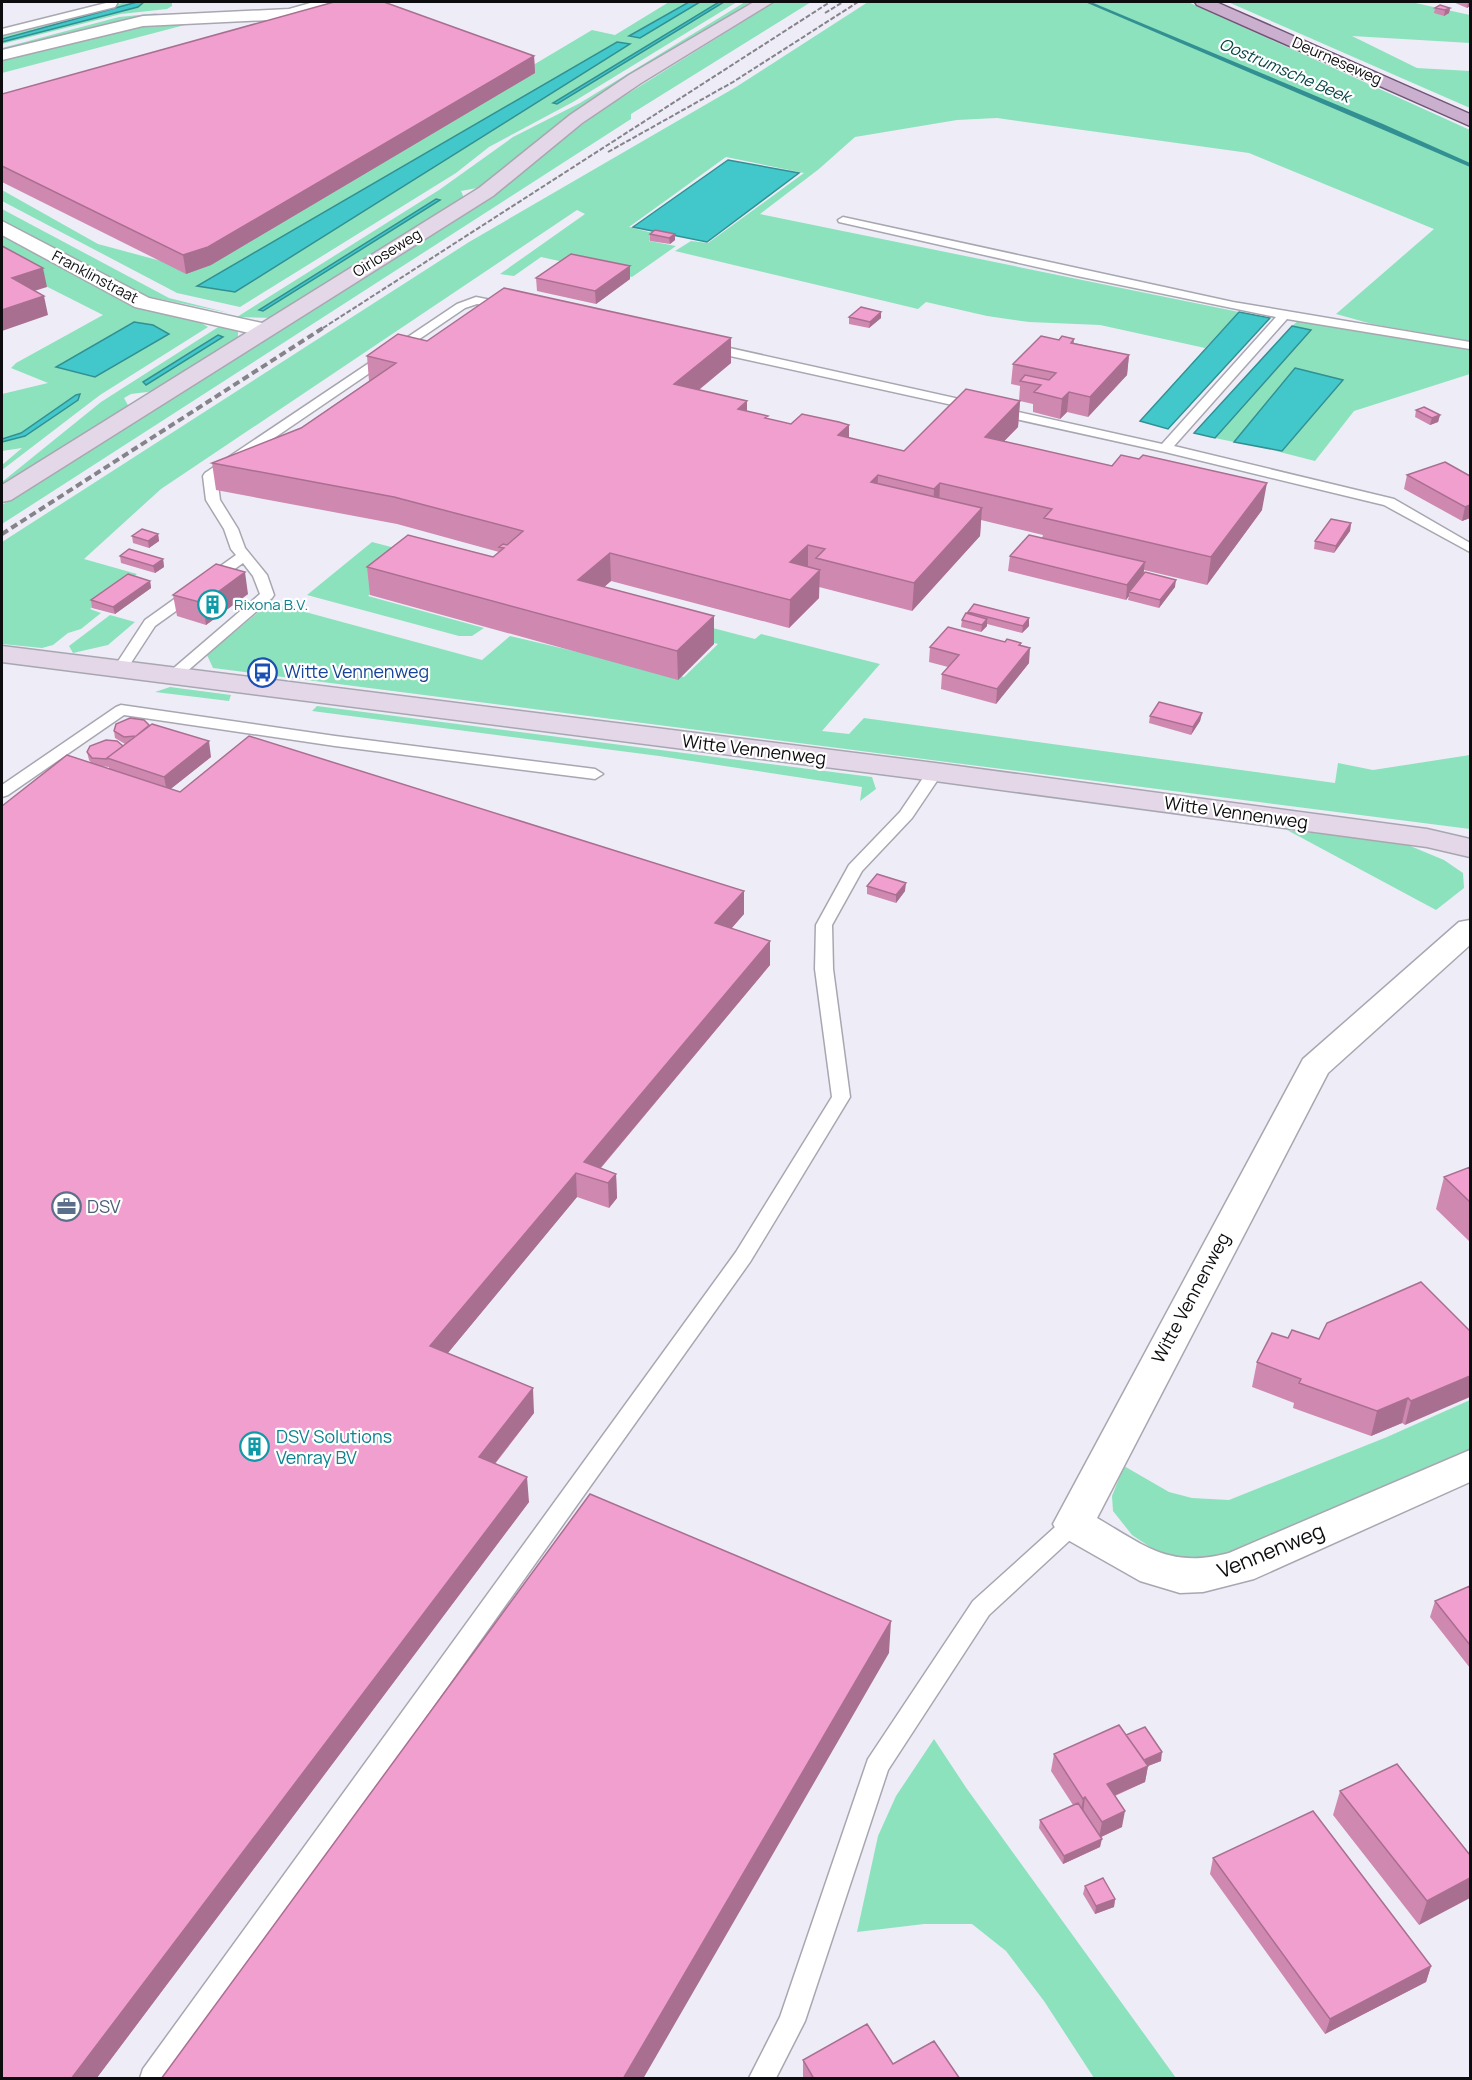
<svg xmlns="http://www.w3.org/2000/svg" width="1472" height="2080" viewBox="0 0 1472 2080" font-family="Manrope,sans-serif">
<rect width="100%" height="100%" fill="#eeedf7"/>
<path fill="#8ce2bd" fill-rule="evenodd" d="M126 2H172V6L167 9 121 14 2 44V35Z
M669 2H689L630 36 640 38 700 2H719L554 103H557L724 2H737L573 102 489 147 456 173 240 307 177 293 2 201V190L98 244 191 269 592 30 615 35ZM617 42 629 44 198 286Z
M745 2H752L578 110 477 188 461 191 464 198 275 318 237 317 439 190 513 137 580 103Z
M775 2H811L631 114V119L2 524V505L485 199 600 111Z
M868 2H1188L1470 130V341L1372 324 1336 314 1434 229 1249 153 997 118 957 120 855 137 819 169 760 214 1239 312 1205 348 1100 325 1029 322 987 316 926 302 918 309 675 251 691 241 708 243 804 173 726 157 629 227 657 234 649 241 676 246 632 277 541 257 514 276 500 274 585 214 577 210 161 489 84 559 137 574 90 609 101 613 81 629 68 633 53 645 42 648 2 644V542L469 242 736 87Z
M1228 2H1411L1470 15V43L1352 36 1417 68 1470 71V108Z
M159 13 2 52V48L119 17Z
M200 21 2 73V59L126 27Z
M2 209 169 298 229 313 150 297 138 293 2 220Z
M2 234 134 305 198 321 208 327 100 395 2 470V465L22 448 2 451V442L25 436 76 395 21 433 2 439V394L48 383 11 368 16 363 103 315 2 264Z
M1299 320 1470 349V374L1354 411 1315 461 1272 450 1282 451 1343 380 1295 368 1234 442 1215 438 1310 331 1292 326Z
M223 324 234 327 238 332V339L155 391 131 394 124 398 129 407 2 489V482L101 402Z
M372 542 441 560 411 561 368 596 484 628 472 636H459L307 595Z
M276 604 482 660 510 636 684 677 718 644 673 632 682 620 755 639 761 634 880 664 822 731 849 734 864 718 1335 783 1338 763 1373 770 1470 755V829L213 668 207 655 262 609Z
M110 615 135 622 108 645 73 653 69 646Z
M170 687 231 695 229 701 155 692Z
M317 706 872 777 876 789 860 801 862 787 659 756 312 711Z
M1287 830 1403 843 1444 860 1463 873 1464 888 1436 910Z
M1470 1400V1449L1216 1563 1171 1561 1132 1535 1113 1511 1112 1496 1124 1466 1169 1492 1192 1498 1229 1500 1387 1437Z
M934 1739 967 1789 1176 2078H1094L1044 2001 1006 1951 972 1924H924L857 1932 878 1836 896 1796Z"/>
<path fill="#42c8cb" stroke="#329093" stroke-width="1.5" d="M137 2H144L138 7 2 42V39Z
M689 2H700L640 38 629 36Z
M719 2H724L557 104 553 103Z
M617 42 630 44 235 292 197 286Z
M728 160 799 173 707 242 633 227Z
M436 199 440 200 263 311 259 310Z
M1239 312 1270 318 1168 429 1140 421Z
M134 322 153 325 169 334 95 377 56 367Z
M1292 326 1311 330 1215 438 1194 433Z
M218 335 223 337 146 385 143 382Z
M1295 368 1343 380 1282 451 1234 442Z
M80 394 78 400 25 436 2 442V439L21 433 76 395Z"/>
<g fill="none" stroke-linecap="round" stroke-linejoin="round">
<path fill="#329093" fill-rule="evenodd" d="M1085 2H1091L1383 124 1470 163V167Z"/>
<defs>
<path id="lane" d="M110 2H118L115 7 2 35V29Z
M843 217 1233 302 1470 342V349L1287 319 1174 446 1394 499 1470 543V552L1384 505 1165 452 703 350V344L707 343 1162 444 1276 317 1077 276 839 222 838 220Z
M476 297 511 304 513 306 507 309 477 304 465 308 217 477 220 500 238 529 245 548 267 575 274 595 272 598 178 679H168L166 676 168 673 260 594 253 576 243 563 155 626 125 672H115L113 669 145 620 236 555 231 549 224 529 206 500 203 476 205 473 457 304Z
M121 705 335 736 595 769 603 774 595 779 335 746 124 715 8 795 2 797V785L116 707Z
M935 767 943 772 912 818 862 871 832 925 833 969 850 1097 750 1262 169 2078H140L143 2069 736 1252 832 1097 815 969 816 925 849 865 900 812 929 769Z
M1073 1515 1081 1518 1084 1524 1081 1530 989 1615 888 1770 805 2021 776 2078H749L780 2017 868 1759 973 1601 1065 1518Z"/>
<path id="street" d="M314 2H338L336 5 290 19 143 26 2 60V50L143 16 289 9Z
M2 221 149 298 271 325 274 330 271 335 263 336 135 307 2 235Z
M1470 920V945L1328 1073 1097 1518C1145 1546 1170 1569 1229 1553L1470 1450V1482L1254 1579 1203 1592 1180 1593 1140 1581 1059 1535 1053 1524 1303 1059 1459 922Z"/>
<path id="secondary" d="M754 2H773L641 83 582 123 493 196 11 500 2 502V485L479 188 570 115 629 75Z
M2 646 935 763 1427 829 1470 839V857L1427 847 935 781 2 662Z"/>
<path id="primary" d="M1195 2H1216L1470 114V126L1197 5Z"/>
</defs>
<use href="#lane" stroke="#a8a7b1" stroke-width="3"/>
<use href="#street" stroke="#a8a7b1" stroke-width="3"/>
<use href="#secondary" stroke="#a8a7b1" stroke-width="3"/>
<use href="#primary" stroke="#705476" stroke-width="3"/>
<use href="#lane" fill="#fff" fill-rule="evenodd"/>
<use href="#street" fill="#fff" fill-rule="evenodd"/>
<use href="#secondary" fill="#e4d7e7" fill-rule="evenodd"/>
<use href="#primary" fill="#caafce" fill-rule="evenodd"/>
<path stroke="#85848b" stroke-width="2" stroke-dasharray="5 2" stroke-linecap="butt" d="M825 13 843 2
M608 152 733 82 858 2
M323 328 830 2"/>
<path stroke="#85848b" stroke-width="4" stroke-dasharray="7 4" stroke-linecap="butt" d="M2 534 326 326"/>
</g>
<path fill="#cf89b1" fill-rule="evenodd" d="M1453 2H1470V6L1467 8Z
M1435 8H1450L1449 13 1444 16 1434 13Z
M534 56 535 73 211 265 186 274 2 182V94Z
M650 234H675V240L670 244 650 241Z
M630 266V279L596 304 537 291 536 278Z
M881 312V318L869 328 849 324V317Z
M731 338V363L699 390 747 411 768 419 791 424 849 425V438L904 451 1019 401 1020 386 1011 384 1013 364 1059 340 1074 339V343L1129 355 1127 375 1088 417 1067 412 1060 419 1033 412V404L1020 401 1018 427 1004 441 1262 510 1207 585 1144 570V574L1175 587 1159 608 1128 600 1129 596 1126 600 1008 571 1010 556 1042 538 1043 535 981 520 980 536 912 611 819 587V598L789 628 611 581 604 587 714 644 678 680 370 595 367 567 493 557 499 552 397 524 216 490 212 463 301 428 369 381 367 356 427 341Z
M1416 410 1440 415 1438 422 1430 425 1415 417Z
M1407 475 1470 476V518L1462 521 1404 489Z
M1351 523 1350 531 1334 553 1314 549 1315 541Z
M158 534 159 541 149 548 133 543 132 536Z
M120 556 163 559 164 567 155 573 121 563Z
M150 581 151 588 115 614 92 608 91 600Z
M248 594 206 625 177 616 173 595Z
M968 612 1029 626 1022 633 987 624V626L981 632 961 627 962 620 968 614Z
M1005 642 1021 643V646L1029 663 996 704 941 689 942 674 948 667 929 662 930 647Z
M1202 713 1200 721 1191 735 1149 723 1150 716Z
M149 725V726L211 757 170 789 180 792 744 891V914L731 929 770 941V965L601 1168 616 1174 617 1198 609 1208 577 1197 447 1354 534 1413 495 1464 529 1502 96 2079H2L92 764 89 760 87 752 123 746 125 744 115 738 114 731ZM99 766 109 767V769Z
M867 886 905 891 896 903 867 894Z
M1470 1167V1242L1436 1209 1444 1177Z
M1470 1331 1405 1425 1402 1423 1371 1436 1293 1408 1294 1403 1252 1387 1257 1362 1288 1338 1319 1339Z
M1470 1586V1668L1430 1617 1435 1601Z
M1126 1735 1161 1761 1148 1766 1145 1782 1115 1796 1122 1827 1101 1837 1100 1847 1063 1864 1039 1828 1040 1820 1073 1805 1051 1771 1054 1754Z
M1340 1791 1470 1855 1419 1925 1333 1815Z
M1213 1858 1431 1966 1426 1982 1325 2034 1210 1874Z
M1085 1886 1115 1899 1114 1907 1095 1914 1083 1894Z
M803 2060 893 2064 960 2079H803Z"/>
<path fill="#a96f90" d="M1468 2H1470V6L1467 8Z
M1450 8 1449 13 1444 16 1445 10Z
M534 56 535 73 211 265 186 274 183 255Z
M675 234V240L670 244 669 238Z
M630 266V279L596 304 595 291Z
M43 268 47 287 15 297 12 278Z
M44 296 48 315 2 331V310Z
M881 312V318L869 328 870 322Z
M731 338V363L674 410V384Z
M1129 355 1127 375 1088 417 1090 397Z
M1069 392 1067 412 1060 419 1062 399Z
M747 401V427L738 409Z
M1020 401 1018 427 983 463 985 437Z
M1440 415 1438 422 1430 425 1432 418Z
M849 425V451L838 435Z
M878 475 877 502 871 482Z
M940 483 939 510 933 516 934 489Z
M1267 483 1262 510 1207 585 1211 557Z
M1470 505V518L1462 521 1465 507Z
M982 508 980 536 912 611 914 583Z
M1351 523 1350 531 1334 553 1336 546Z
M158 534 159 541 149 548 148 541Z
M808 545V573L790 562Z
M610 553 611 581 580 608 578 580Z
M163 559 164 567 155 573 153 566Z
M1145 562 1143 577 1129 592V596L1126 600 1127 585Z
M820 570 819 598 789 628 790 600Z
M245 572 248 594 206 625 203 603Z
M1176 580 1175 587 1159 608 1160 600Z
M150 581 151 588 115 614 113 607Z
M714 616V644L678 680 677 651Z
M1029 618V626L1022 633 1023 626Z
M987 619V626L981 632 982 625Z
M1030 648 1029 663 996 704 997 689Z
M1202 713 1200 721 1191 735 1193 727Z
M209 741 211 757 167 792 164 777Z
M906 883 905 891 896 903V895Z
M744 891V914L715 947V923Z
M770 941V965L592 1178 584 1162Z
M576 1173 577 1197 433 1371 430 1346Z
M616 1174 617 1198 609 1208 608 1183Z
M1470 1376V1397L1405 1425 1411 1401Z
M533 1388 534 1413 481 1481 479 1457Z
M1408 1398 1402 1423 1371 1436 1377 1411Z
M527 1477 529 1502 96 2079H71Z
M891 1621 889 1653 643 2079H623Z
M1162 1752 1161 1761 1148 1766 1145 1782 1104 1800 1107 1784 1139 1763Z
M1085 1797 1083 1814 1080 1815 1083 1799Z
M1125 1811 1122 1827 1099 1838 1102 1822Z
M1102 1839 1100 1847 1063 1864 1064 1856Z
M1470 1878V1898L1419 1925 1427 1901Z
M1115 1899 1114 1907 1095 1914 1096 1906Z
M1431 1966 1426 1982 1325 2034 1330 2019Z"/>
<path fill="#f19fce" stroke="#a96f90" stroke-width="1.5" d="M334 2H384L534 56 208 247 183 255 2 166V94Z
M1440 5 1450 8 1445 10 1435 8Z
M655 230 675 234 669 238 650 234Z
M2 246 43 268 12 278 44 296 2 310Z
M571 254 630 266 595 291 536 278Z
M504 288 731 338 674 384 747 401 738 409 768 416 765 418 791 424 802 414 839 422 849 425 838 435 904 451 966 389 1020 401 985 437 1112 466 1121 455 1139 459 1143 455 1267 483 1211 557 1044 518 1052 509 940 483 934 489 878 475 871 482 982 508 914 583 816 558 825 549 808 545 790 562 820 570 790 600 610 553 578 580 714 616 677 651 367 567 408 535 493 557 504 548 499 547 503 544 507 545 523 531 394 497 212 463 301 428 396 363 367 356 398 334 427 341Z
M861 307 881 312 870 322 849 317Z
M1041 336 1059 340 1062 336 1074 339 1071 343 1129 355 1090 397 1069 392 1062 399 1034 392 1041 385 1020 381 1025 375 1049 380 1056 373 1013 364Z
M1424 407 1440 415 1432 418 1416 410Z
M1445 462 1470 476V505L1465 507 1407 475Z
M1331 519 1351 523 1336 546 1315 541Z
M142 529 158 534 148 541 132 536Z
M1029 535 1145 562 1127 585 1010 556Z
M129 549 163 559 153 566 120 556Z
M216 564 245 572 203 603 173 595Z
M1145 572 1176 580 1160 600 1129 592Z
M128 574 150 581 113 607 91 600Z
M974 604 1029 618 1023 626 968 612Z
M966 613 987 619 982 625 962 620Z
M948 627 1005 642 1007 639 1021 643 1019 645 1030 648 997 689 942 674 959 655 930 647Z
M1159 702 1202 713 1193 727 1150 716Z
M130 718 144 720 149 725 147 727 136 736 124 737 114 731 116 724Z
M152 724 209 741 164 777 107 758Z
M249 736 744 891 715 923 770 941 584 1162 616 1174 608 1183 576 1173 430 1346 533 1388 479 1457 527 1477 71 2079H2V806L67 755 180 792Z
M106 740 117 741 123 746 107 758V759L92 758 87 752 90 746Z
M877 874 906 883 896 895 867 886Z
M1470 1167V1202L1444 1177Z
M1421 1282 1470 1331V1376L1411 1401 1408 1398 1377 1411 1299 1383 1301 1379 1257 1362 1272 1333 1288 1338 1292 1330 1319 1339 1327 1323Z
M590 1494 891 1621 623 2079H161Z
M1470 1586V1645L1435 1601Z
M1119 1725 1148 1766 1107 1784 1125 1811 1102 1822 1085 1797 1083 1799 1054 1754Z
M1145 1727 1162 1752 1144 1760 1126 1735Z
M1397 1764 1470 1855V1878L1427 1901 1340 1791Z
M1078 1803 1102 1839 1064 1856 1040 1820Z
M1313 1811 1431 1966 1330 2019 1213 1858Z
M1103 1878 1115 1899 1096 1906 1085 1886Z
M867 2024 893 2064 934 2041 960 2079H814L803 2060Z"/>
<defs>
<symbol id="building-ring" viewBox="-11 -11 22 22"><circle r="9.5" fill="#fff" stroke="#0f9aa8" stroke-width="1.5"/><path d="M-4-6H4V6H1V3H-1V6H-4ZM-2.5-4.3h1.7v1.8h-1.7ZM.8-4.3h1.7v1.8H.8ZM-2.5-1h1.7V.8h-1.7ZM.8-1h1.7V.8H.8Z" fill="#0f9aa8"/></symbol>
<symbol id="bus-ring" viewBox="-11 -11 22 22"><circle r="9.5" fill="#fff" stroke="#1a4fb4" stroke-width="1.5"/><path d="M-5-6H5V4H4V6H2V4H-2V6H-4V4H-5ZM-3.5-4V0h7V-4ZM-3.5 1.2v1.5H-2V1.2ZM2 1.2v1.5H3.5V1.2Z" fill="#1a4fb4"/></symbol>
<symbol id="office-ring" viewBox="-11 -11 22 22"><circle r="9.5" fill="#fff" stroke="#5c6f8a" stroke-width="1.5"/><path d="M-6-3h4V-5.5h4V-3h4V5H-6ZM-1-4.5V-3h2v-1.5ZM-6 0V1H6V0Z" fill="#5c6f8a"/></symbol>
</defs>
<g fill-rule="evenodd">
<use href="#building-ring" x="196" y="588" width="33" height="33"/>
<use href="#bus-ring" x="246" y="656" width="33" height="33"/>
<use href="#office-ring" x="50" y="1190" width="33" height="33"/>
<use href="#building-ring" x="238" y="1430" width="33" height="33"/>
</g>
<g text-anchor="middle" stroke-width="4.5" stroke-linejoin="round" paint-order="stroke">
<g font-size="15" fill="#0d0c0f" stroke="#fff">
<text transform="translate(1337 61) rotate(24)" y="5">Deurneseweg</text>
<text transform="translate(387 253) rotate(-32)" y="5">Oirloseweg</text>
<text transform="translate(95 277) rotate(28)" y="5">Franklinstraat</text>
</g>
<g font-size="15" fill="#0d838f" stroke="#fff" text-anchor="start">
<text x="234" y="610">Rixona B.V.</text>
</g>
<g font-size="16" font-style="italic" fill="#074446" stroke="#fff">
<text transform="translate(1285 70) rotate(23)" y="6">Oostrumsche Beek</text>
</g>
<g font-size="18" fill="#164399" stroke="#fff" text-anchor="start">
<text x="284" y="678">Witte Vennenweg</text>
</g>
<g font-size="18" fill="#0d0c0f" stroke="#fff">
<text transform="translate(754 750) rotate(7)" y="6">Witte Vennenweg</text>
<text transform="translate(1236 813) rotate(8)" y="6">Witte Vennenweg</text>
<text transform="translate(1191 1298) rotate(-62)" y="6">Witte Vennenweg</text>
</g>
<g font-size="18" fill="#4e5e75" stroke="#fff" text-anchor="start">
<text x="87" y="1213">DSV</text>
</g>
<g font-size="18" fill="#0d838f" stroke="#fff" text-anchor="start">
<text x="276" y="1443">DSV Solutions<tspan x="276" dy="21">Venray BV</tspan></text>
</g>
<g font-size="21" fill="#0d0c0f" stroke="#fff">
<text transform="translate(1271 1551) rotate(-22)" y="7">Vennenweg</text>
</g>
</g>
<rect width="1472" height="2080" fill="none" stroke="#0d0c0f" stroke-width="6"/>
</svg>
